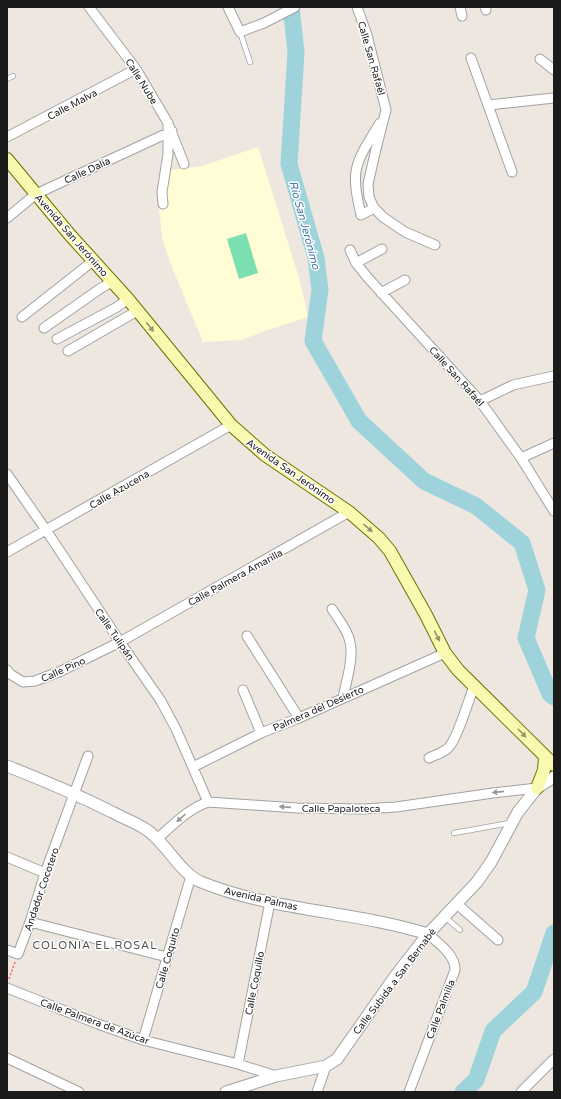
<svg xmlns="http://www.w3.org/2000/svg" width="561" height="1099" viewBox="0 0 561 1099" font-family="'Varela Round',sans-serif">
<rect width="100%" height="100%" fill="#ede7e0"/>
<path fill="#fffcd6" d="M258 147 300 281 308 317 265 331 241 340 203 342 174 272 163 242 159 211V190L165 171 202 166Z"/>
<path fill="#7bdfb1" d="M246 233 258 273 239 279 227 239Z"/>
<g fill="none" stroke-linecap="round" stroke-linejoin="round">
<path stroke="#9ed3dc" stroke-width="17" d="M291 7 296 52 289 164 316 258 320 290 313 341 359 421 424 481 476 506 522 543 537 590 526 638 550 694 554 697
M463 1092 476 1080 493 1031 534 992 554 933"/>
<defs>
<path id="service" d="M240 32 250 62
M7 79 13 76
M454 833 510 823
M445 917 460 930"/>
<path id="minor" d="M89 7 136 69 168 123V154L162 192 163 204
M228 7 240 32 264 23 295 7
M357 7 367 35 386 110 376 149 368 184 369 197 374 208 383 217 405 232 435 245
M460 7 462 16
M485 7 486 10
M471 58 512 172
M540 59 554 70
M488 105 554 98
M169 126 184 164
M7 137 136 69
M374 208 361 215C358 201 354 186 356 171 359 154 372 137 380 123
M7 218 36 194 172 131
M350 250 356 263 368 278 480 401 521 458 554 511
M356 263 382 249
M381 293 405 280
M22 317 93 261
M44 328 101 288 112 282
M57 339 117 307 128 299
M68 351 137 311
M480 401 513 385 554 376
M521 458 554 443
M7 474 46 530 120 642 161 701 176 729 208 802
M7 552 231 425
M332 609C338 619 348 630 350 642 354 658 346 682 343 698
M247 636 299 718
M7 670 10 674 23 682 35 681 61 671 120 642 349 512
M243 690 261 733
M429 758C435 755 443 753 448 748 457 740 469 699 474 686
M193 767 261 733 299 718 445 653
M157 839C173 825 188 809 208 802L297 808 363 809 396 807 493 793 537 788
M7 857 45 873
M457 904 498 940
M30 922 167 957
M7 950 18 954 30 922 45 873 88 756
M7 988 98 1024 143 1040 238 1064 276 1076
M143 1040 191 876
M7 1058 79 1092
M238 1064 270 902
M317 1092 326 1066
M409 1092 455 970C455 954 439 944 428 934
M521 1092 554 1059"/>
<path id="tertiary" d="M7 766C43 780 78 795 112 812 123 818 137 823 147 830 166 843 181 874 201 882 272 911 355 911 428 934
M226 1092 276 1076 326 1066 337 1059 396 975 428 934 477 882 491 862 518 812 537 788 554 777"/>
<path id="secondary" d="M7 159 70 235 128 299 231 425 265 455 349 512 379 538 390 551 426 615 445 653 458 670 554 765
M537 788 544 770 545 757"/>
</defs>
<use href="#service" stroke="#a2a2a2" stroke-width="6"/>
<use href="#minor" stroke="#a2a2a2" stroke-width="11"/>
<use href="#tertiary" stroke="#a2a2a2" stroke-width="13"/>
<use href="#secondary" stroke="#6d7102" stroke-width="14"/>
<path stroke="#fc6661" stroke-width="1.5" stroke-dasharray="2 2" stroke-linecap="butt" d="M9 979 15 962"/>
<use href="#service" stroke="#fff" stroke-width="4.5"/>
<use href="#minor" stroke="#fff" stroke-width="9"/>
<use href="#tertiary" stroke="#fff" stroke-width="11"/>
<use href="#secondary" stroke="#faf9b0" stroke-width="12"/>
</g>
<defs><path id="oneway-solid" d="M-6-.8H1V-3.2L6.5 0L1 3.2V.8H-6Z"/></defs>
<g fill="#96956d">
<use href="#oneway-solid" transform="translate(150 327) rotate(51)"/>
<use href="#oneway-solid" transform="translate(368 528) rotate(41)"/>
<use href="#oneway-solid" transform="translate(437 636) rotate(63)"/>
<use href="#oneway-solid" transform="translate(522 733) rotate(46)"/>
</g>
<g fill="#989898">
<use href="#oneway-solid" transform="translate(498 792) rotate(174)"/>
<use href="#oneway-solid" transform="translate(285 807) rotate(-176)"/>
<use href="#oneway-solid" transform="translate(181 818) rotate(138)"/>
</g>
<g text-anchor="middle" stroke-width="3" stroke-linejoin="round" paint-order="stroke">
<g font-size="10" fill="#1b1b1b" stroke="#fff">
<text transform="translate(372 58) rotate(74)" y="4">Calle San Rafaél</text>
<text transform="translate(142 81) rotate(58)" y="4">Calle Nube</text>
<text transform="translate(72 104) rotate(-28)" y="4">Calle Malva</text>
<text transform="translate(87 170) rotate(-25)" y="4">Calle Dalia</text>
<text transform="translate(72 235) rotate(49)" y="4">Avenida San Jerónimo</text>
<text transform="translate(457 376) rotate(48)" y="4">Calle San Rafaél</text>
<text transform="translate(291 471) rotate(35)" y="4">Avenida San Jerónimo</text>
<text transform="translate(119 489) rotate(-30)" y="4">Calle Azucena</text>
<text transform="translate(235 577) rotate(-29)" y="4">Calle Palmera Amarilla</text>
<text transform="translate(115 634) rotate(55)" y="4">Calle Tulipán</text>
<text transform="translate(63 669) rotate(-24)" y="4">Calle Pino</text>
<text transform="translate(318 708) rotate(-24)" y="4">Palmera del Desierto</text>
<text x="341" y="812">Calle Papaloteca</text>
<text transform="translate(41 889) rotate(-71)" y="4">Andador Cocotero</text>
<text transform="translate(261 898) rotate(13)" y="4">Avenida Palmas</text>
<text transform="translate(167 958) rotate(-74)" y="4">Calle Coquito</text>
<text transform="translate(394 981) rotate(-53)" y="4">Calle Subida a San Bernabé</text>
<text transform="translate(254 983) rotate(-79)" y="4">Calle Coquillo</text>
<text transform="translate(440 1009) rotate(-69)" y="4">Calle Palmilla</text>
<text transform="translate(95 1021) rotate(20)" y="4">Calle Palmera de Azúcar</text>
</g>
<g font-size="11" font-style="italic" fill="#437aa3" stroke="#fff">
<text transform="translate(305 225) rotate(75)" y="4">Río San Jerónimo</text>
</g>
<g font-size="11" letter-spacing="1" fill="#4e4e4e" stroke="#fff">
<text x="95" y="949">COLONIA EL ROSAL</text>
</g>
</g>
<rect width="561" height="1099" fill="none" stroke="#1b1b1b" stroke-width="16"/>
</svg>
